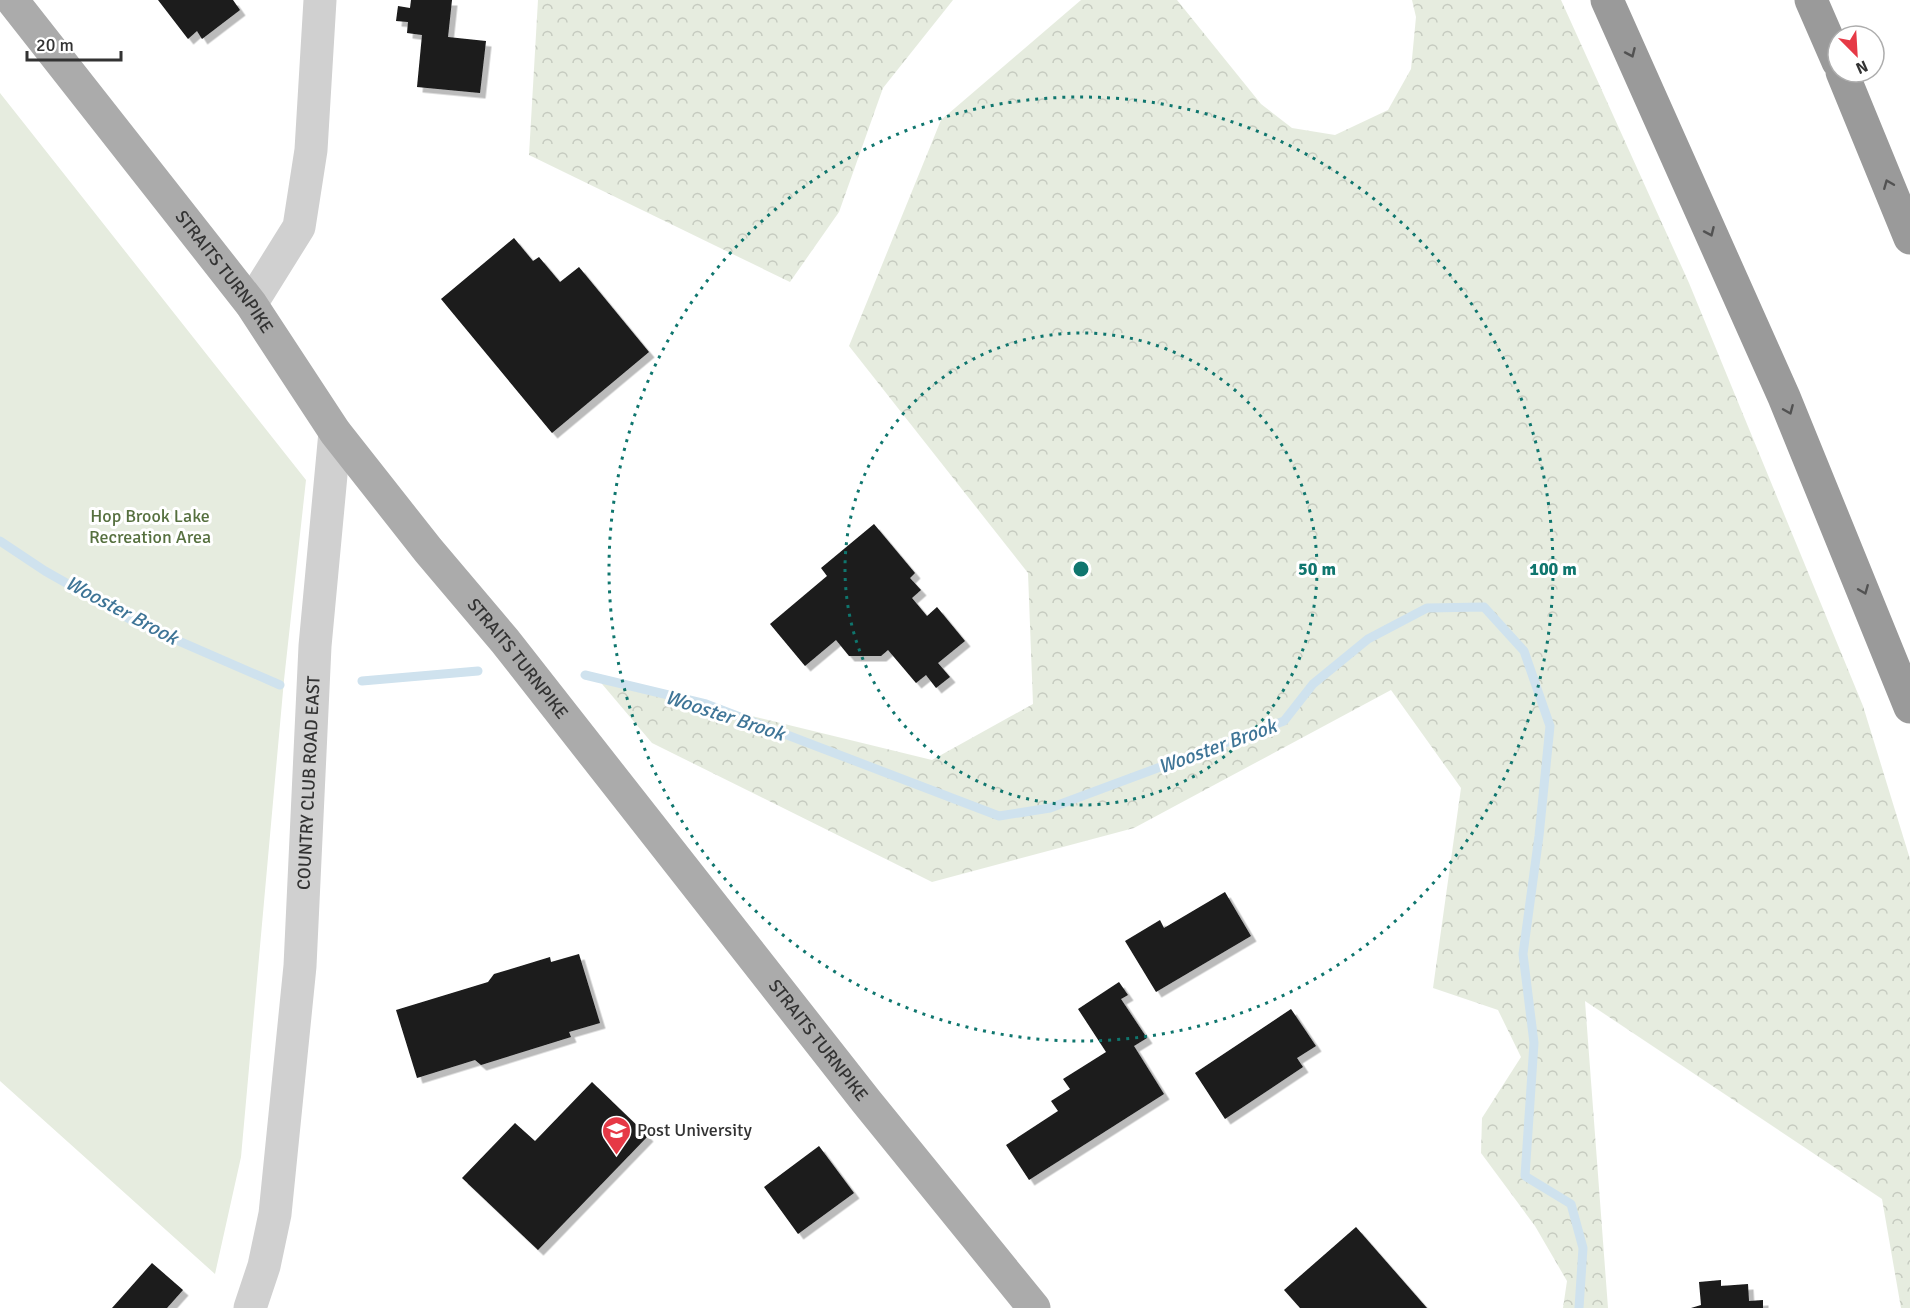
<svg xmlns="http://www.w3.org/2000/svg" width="1910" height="1308" viewBox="0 0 1910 1308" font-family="Signika,sans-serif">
<defs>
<pattern id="forest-crowns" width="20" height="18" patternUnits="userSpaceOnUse" patternTransform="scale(1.5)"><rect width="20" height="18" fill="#e6ecdf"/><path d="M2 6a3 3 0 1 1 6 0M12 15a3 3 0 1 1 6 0" fill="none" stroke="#c6cbc0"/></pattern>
<filter id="shadow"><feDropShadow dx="5.5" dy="5.5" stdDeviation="0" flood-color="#0004"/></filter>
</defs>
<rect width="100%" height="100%" fill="#fff"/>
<path fill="url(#forest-crowns)" d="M538 0H953L883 88 839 212 790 282 529 155Z
M1081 0H1177L1261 104 1292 128 1335 135 1388 110 1411 69 1416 17 1412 0H1561L1689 283 1863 706 1910 859V1308H1901L1882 1199 1585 1001 1608 1308H1563L1567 1281 1535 1226 1481 1153 1482 1118 1521 1057 1498 1010 1433 988 1461 788 1391 690 1134 828 932 882 652 743 597 678 932 760 1033 704 1028 573 849 346 941 120Z"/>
<path fill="#e6ecdf" d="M0 93 306 480 284 680 241 1157 215 1274 0 1081Z"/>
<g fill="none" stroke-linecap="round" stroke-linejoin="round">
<path stroke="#cfe2ee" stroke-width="9" d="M0 541 45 571 135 622 280 685
M585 675 706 704 999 816 1050 808 1284 721 1313 684 1368 639 1427 608 1484 607 1524 651 1550 726 1539 836 1523 954 1534 1043 1525 1176 1571 1204 1583 1248 1579 1308
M362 681 478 671"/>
</g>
<path fill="#1a1a1a" filter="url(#shadow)" d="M158 0H233L240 10 202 39 197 31 188 39Z
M411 0H452L448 37 486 41 480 93 417 87 422 35 407 33 408 22 396 21 398 6 410 8Z
M514 238 533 261 539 257 560 282 579 267 649 352 552 433 441 299Z
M874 524 915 573 910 578 921 590 912 598 927 616 937 607 965 641 938 663 950 677 936 688 926 675 916 683 888 650 881 656H849L836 640 805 666 770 624 827 576 821 568Z
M1225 892 1251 936 1156 992 1125 941 1160 920 1164 928Z
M579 954 600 1023 569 1032 571 1037 481 1065 475 1060 417 1078 396 1010 488 982 494 974 550 957 551 962Z
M1119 982 1128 995 1121 999 1147 1038 1134 1046 1164 1094 1029 1180 1006 1145 1058 1111 1051 1101 1070 1089 1063 1079 1106 1052 1078 1009Z
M1291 1009 1316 1046 1297 1058 1303 1067 1225 1119 1195 1073Z
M592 1082 648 1136 538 1250 462 1178 515 1123 535 1141Z
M819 1146 854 1193 798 1234 764 1187Z
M1356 1227 1427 1308H1300L1284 1290Z
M152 1263 183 1290 167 1308H112Z
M1721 1280V1286L1748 1284 1749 1301 1763 1300V1308H1691L1701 1305 1699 1282Z"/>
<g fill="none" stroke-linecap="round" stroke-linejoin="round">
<g stroke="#d0d0d0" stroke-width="33">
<path d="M251 304 299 227 311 150 320 0"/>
<path id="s1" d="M250 1308 264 1266 275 1214 300 966 315 646 335 432"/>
</g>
<path stroke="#ababab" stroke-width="33" id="s2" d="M12 0 251 304 335 432 428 550 505 641 866 1101 1034 1308"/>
<path stroke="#9a9a9a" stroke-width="33" d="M1607 0 1784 397 1910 707
M1811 0 1838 62
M1842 72 1910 238"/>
</g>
<defs><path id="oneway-chevron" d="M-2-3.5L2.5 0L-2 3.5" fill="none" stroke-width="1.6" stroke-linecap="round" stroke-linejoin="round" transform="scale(1.5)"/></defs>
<g stroke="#525252">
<use href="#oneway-chevron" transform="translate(1631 53) rotate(66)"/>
<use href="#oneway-chevron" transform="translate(1888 184) rotate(-112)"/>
<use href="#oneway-chevron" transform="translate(1710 232) rotate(66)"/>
<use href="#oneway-chevron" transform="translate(1789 410) rotate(67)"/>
<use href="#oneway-chevron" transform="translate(1864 590) rotate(68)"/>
</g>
<g fill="none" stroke="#0f766e" stroke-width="3" stroke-dasharray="3 6">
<circle cx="1081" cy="569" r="236"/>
<circle cx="1081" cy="569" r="472"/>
</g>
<defs>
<symbol id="university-pin" viewBox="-11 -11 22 30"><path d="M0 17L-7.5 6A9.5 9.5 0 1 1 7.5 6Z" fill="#e63946" stroke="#fff"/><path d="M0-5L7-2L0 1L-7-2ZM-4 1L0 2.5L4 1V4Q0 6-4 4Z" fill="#fff"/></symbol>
</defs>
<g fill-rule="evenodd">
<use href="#university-pin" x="600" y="1114" width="33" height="45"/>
</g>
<g text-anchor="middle" stroke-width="6" stroke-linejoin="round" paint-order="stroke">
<g font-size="18" fill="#333" stroke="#fff">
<text dy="6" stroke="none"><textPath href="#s2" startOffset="345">STRAITS TURNPIKE</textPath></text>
<text dy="6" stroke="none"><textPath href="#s2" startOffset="831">STRAITS TURNPIKE</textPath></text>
<text dy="6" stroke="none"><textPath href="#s1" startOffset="530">COUNTRY CLUB ROAD EAST</textPath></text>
<text dy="6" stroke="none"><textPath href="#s2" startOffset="1317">STRAITS TURNPIKE</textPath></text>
</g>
<g font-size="18" fill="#56703f" stroke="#fff">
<text x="150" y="522">Hop Brook Lake<tspan x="150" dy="21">Recreation Area</tspan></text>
</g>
<g font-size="18" fill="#333" stroke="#fff" text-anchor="start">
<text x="637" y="1136">Post University</text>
</g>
<g font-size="20" font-style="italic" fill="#3f7597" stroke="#fff">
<text transform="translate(122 610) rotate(28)" y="7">Wooster Brook</text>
<text transform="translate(725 715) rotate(18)" y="7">Wooster Brook</text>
<text transform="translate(1217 746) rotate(-20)" y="7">Wooster Brook</text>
</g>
</g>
<circle cx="1081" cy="569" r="9" fill="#0f766e" stroke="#fff" stroke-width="3"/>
<g font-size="18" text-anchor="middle" font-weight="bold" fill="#0f766e" stroke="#fff" stroke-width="6" stroke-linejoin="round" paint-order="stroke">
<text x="1317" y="575">50 m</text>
<text x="1553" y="575">100 m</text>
</g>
<g transform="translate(1856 54) rotate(156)"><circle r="28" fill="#ffffff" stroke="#adadad" stroke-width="1.5"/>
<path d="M0-4.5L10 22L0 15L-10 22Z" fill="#e63946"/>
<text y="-9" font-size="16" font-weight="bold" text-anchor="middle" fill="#333333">N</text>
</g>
<path d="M27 51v9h94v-9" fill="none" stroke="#333333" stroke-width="3"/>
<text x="36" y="51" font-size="18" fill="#333333" stroke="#ffffff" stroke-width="4.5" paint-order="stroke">20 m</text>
</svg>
